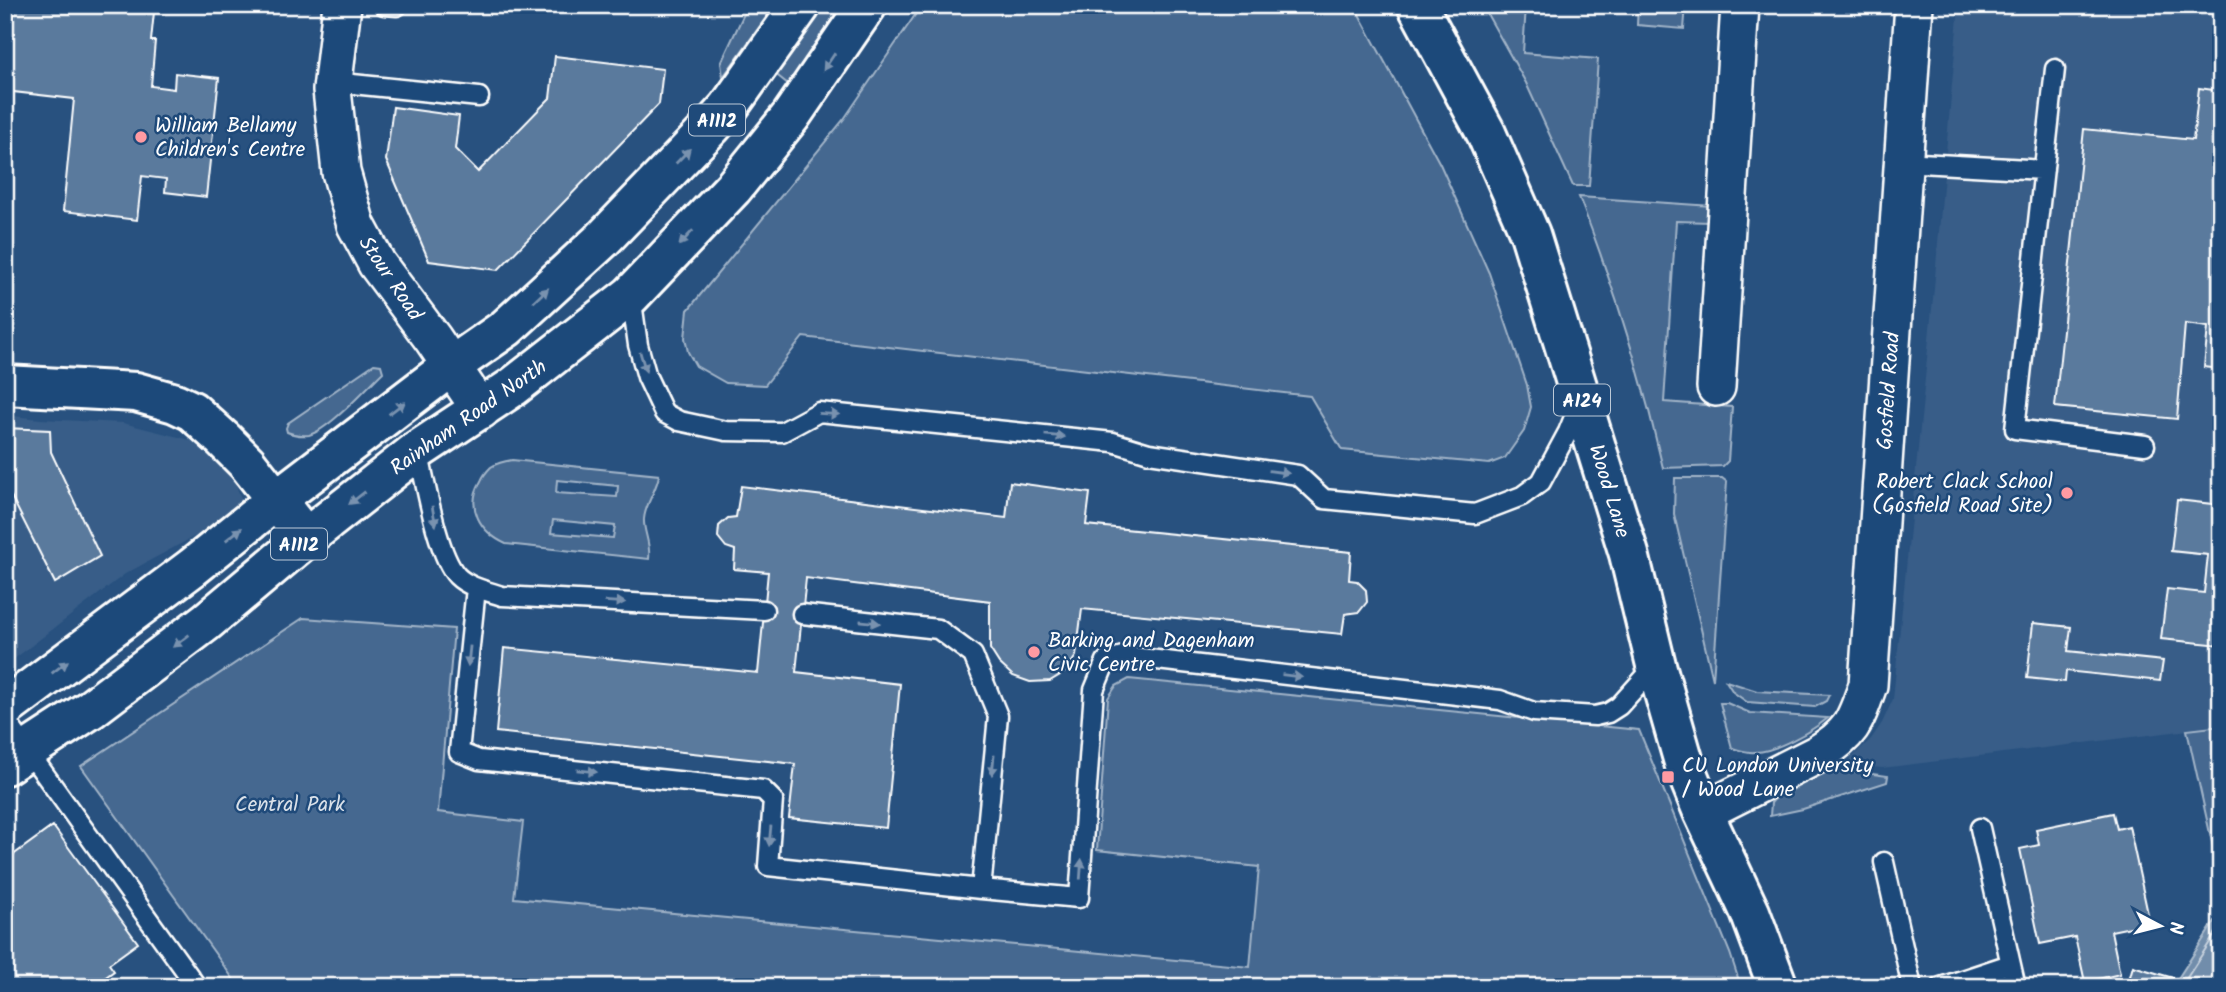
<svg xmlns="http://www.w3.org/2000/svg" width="2226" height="992" viewBox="0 0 2226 992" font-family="Kalam,sans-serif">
<rect width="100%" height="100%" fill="#28517f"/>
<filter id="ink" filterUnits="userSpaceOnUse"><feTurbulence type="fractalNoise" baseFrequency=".0143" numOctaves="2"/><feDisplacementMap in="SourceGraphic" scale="14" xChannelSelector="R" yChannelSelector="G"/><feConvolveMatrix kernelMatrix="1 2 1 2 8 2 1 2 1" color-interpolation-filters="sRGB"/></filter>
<g filter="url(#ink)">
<path fill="#375d88" d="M1959 5H2221V726L1882 768 1851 765 1847 762 1871 739 1882 723 1893 699 1934 288Z
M5 415 40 419 123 423 222 448 245 509 125 574 5 666Z"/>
<path fill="#446890" stroke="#a2b4c8" stroke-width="2" fill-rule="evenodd" d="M748 5H775L723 77 721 63Z
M819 5H844L788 84 773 72Z
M922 5H1354L1440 164 1489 273 1527 385 1531 407 1524 431 1505 458 1489 464 1342 450 1310 396 803 337 765 385 726 383 696 366 688 352 685 338 688 310 844 119Z
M1482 5H1526L1523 53 1598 59 1589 186H1573L1526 83Z
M1638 5H1686L1684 29 1637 25Z
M1579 197 1712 206 1711 222 1676 221 1664 402 1732 407 1728 461 1723 466 1663 468C1642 376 1614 286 1579 197Z
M374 364 381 365 383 372C367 387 329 430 309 435 301 436 294 435 287 432L286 428 288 423Z
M512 460 659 475C657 490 645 504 644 519 643 531 651 543 649 559L506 544C480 532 465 507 481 481 483 476 487 471 491 467 497 463 505 461 512 460ZM557 480 618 486 617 497 556 493ZM553 520 615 526 613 538 551 533Z
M1675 478H1722L1727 482 1713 680 1674 514Z
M303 618 454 629 438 812 523 822 514 898 1250 967 1259 867 1097 850 1108 698 1116 686 1129 679 1639 730 1730 953 1741 987H239L81 766Z
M1726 681 1757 691 1829 695 1826 701 1815 707 1747 702 1733 692Z
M1720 703H1727L1750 713 1828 718C1812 731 1775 752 1755 752 1748 753 1740 750 1732 748Z
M2221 726V883L2187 730Z
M1827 768 1888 776 1887 782 1803 809 1770 816 1771 803 1777 796Z"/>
<path fill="#718dab" stroke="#aabbcd" stroke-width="2" d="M2221 912V987H2174L2175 983Z"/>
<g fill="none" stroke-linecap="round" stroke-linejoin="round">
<path stroke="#c6d1dd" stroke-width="2" d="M2181 987 2221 925"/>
</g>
<path fill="#5a7a9d" stroke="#fff" stroke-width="2" d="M5 5H141V10L154 12 151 41H155L151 86 174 89 175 73 219 78 206 197 165 192 166 179 142 176 137 220 63 211 74 99 5 91Z
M555 56 663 69 659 104 498 270 429 261 386 160 393 107 459 116 455 149 478 172 550 98Z
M2199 88 2221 91 2219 249H2221V369L2204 367 2208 327 2185 324 2177 419 2055 407 2084 129 2193 140Z
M5 428 50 430 51 452 100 556 55 583 5 484Z
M1010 482 1090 493 1086 525 1351 552 1349 580 1357 581 1366 590 1367 602 1359 612 1345 614 1342 634 1082 609 1076 656 1065 672 1050 681 1030 682 1013 676 999 663 990 649V601L806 578 796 672 900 684 886 828 789 818 795 764 496 732 504 648 758 673 768 572 734 569 735 550 726 547 718 537 719 526 728 518 736 517 741 486 1006 518Z
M2177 500 2221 505V645L2161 639 2167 589 2204 593 2208 555 2171 551Z
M2033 623 2071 627 2068 651 2163 661 2160 681 2066 671 2065 682 2027 678Z
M2113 813 2117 829 2129 826 2150 923 2111 931 2120 974 2085 982 2075 937 2040 944 2020 849 2039 845 2036 829Z
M53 826 138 943 109 964 114 971 92 987H5V861Z
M2133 966 2173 978 2171 987H2127Z"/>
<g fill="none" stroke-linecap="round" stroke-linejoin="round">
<defs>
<path id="service" d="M384 5 397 6
M2055 69 2015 429 2145 445
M333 82 479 97
M1902 162 2044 170
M631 295 638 345 647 377 664 413 679 421 726 431 782 432 819 412 1113 442 1149 453 1298 475 1324 499 1475 514 1522 496 1541 482 1568 432 1579 405
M418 450C425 480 437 555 457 576 468 587 487 591 502 596L764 610
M476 588 459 752 479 760 763 790 773 800 768 866 981 889
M802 614 938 629 973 655 998 716 981 889 1079 898 1094 690 1106 661 1123 656 1500 700 1534 712 1595 716 1608 713 1619 706 1655 666
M5 719 197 987
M1980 828 2016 987
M1884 862 1912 987
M1941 987 2010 964"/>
<path id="minor" d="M342 5 332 90 341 172 356 225 377 264 433 339 481 410
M1716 387 1740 5
M1703 812 1818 754C1852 733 1855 722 1868 685L1914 5"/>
<path id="tertiary" d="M5 385 136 392 175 403 192 411 223 439 247 463 306 538"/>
<path id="primary" d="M1417 5 1486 133 1530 234 1629 554 1656 665 1687 773 1703 812 1750 912 1778 987
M5 708 193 567 285 493 450 367 506 328 602 240 711 127 728 108 801 5
M5 765 91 709 206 622 306 538 418 450 513 387 631 295 733 188 791 116 867 5"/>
</defs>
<use href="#service" stroke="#fff" stroke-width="23"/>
<use href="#minor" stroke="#fff" stroke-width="42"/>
<use href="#tertiary" stroke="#fff" stroke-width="44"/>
<use href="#primary" stroke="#fff" stroke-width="44"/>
<use href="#service" stroke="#1f4a7a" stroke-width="18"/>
<use href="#minor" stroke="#1f4a7a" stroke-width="37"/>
<use href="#tertiary" stroke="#1f4a7a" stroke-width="38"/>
<use href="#primary" stroke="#1f4a7a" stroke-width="38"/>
</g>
<defs><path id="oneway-solid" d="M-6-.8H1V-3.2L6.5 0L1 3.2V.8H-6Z" transform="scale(1.75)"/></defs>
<g fill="#7992af">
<use href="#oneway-solid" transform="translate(829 62) rotate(124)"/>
<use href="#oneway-solid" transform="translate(683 156) rotate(-46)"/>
<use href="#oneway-solid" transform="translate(686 238) rotate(133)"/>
<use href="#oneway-solid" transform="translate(541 295) rotate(-43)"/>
<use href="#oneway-solid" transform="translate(643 362) rotate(73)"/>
<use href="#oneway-solid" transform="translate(397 408) rotate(-37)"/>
<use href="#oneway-solid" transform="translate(829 414) rotate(3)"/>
<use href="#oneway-solid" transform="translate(1055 436) rotate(6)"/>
<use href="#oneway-solid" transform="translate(1279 472) rotate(8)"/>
<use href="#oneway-solid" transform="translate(357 498) rotate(142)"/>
<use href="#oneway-solid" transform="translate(434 516) rotate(79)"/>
<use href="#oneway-solid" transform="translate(234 534) rotate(-38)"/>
<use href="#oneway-solid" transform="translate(615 602) rotate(3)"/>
<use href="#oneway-solid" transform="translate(870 622) rotate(6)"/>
<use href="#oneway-solid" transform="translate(181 641) rotate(143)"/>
<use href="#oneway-solid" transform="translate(469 656) rotate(96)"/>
<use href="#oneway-solid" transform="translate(60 667) rotate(-37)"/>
<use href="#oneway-solid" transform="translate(1292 676) rotate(7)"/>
<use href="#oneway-solid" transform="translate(993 765) rotate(96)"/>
<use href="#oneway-solid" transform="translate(587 771) rotate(6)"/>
<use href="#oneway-solid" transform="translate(770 836) rotate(95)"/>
<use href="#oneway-solid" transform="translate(1081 869) rotate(-86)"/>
</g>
</g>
<g fill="#ff9aa2" stroke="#1f4a7a" stroke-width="2.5">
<circle cx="141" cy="137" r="7"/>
<circle cx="2067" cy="493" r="7"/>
<circle cx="1034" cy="652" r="7"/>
<rect x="1661" y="770" width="14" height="14" rx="3.5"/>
</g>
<g text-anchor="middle" stroke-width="5" stroke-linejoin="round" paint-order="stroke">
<g fill="#1f4a7a" stroke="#bcc9d7" stroke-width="2">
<rect x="689" y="104.5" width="56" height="31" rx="5"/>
<rect x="1554" y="384.5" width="56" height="31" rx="5"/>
<rect x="271" y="528.5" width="56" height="31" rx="5"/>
</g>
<g font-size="19" font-weight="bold" fill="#fff">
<text x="717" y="127">A1112</text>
<text x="1582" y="407">A124</text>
<text x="299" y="551">A1112</text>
</g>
<g font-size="21" fill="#fff" stroke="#1f4a7a" text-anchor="start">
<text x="155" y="132">William Bellamy<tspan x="155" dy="24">Children's Centre</tspan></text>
<text x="2053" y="488" text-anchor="end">Robert Clack School<tspan x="2053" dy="24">(Gosfield Road Site)</tspan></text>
<text x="1048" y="647">Barking and Dagenham<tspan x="1048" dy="24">Civic Centre</tspan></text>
<text x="1682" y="772">CU London University<tspan x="1682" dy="24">/ Wood Lane</tspan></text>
</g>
<g font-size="21" fill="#fff" stroke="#1f4a7a">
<text transform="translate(391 278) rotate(56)" y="7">Stour Road</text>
<text transform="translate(1888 391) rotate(-86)" y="7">Gosfield Road</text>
<text transform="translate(468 417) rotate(-35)" y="7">Rainham Road North</text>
<text transform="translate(1610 491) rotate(73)" y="7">Wood Lane</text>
</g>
<g font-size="21" fill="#dae1e9" stroke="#1f4a7a">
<text x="290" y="811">Central Park</text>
</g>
</g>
<rect width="2226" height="992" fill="none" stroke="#1f4a7a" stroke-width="28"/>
<rect x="14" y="14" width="2198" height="964" fill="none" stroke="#fff" stroke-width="2.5" filter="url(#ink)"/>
<g transform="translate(2160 926) rotate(97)" stroke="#1f4a7a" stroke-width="5" paint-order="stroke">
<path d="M0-5L12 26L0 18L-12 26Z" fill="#ffffff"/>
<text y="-10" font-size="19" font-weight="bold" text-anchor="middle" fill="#ffffff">N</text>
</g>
</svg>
